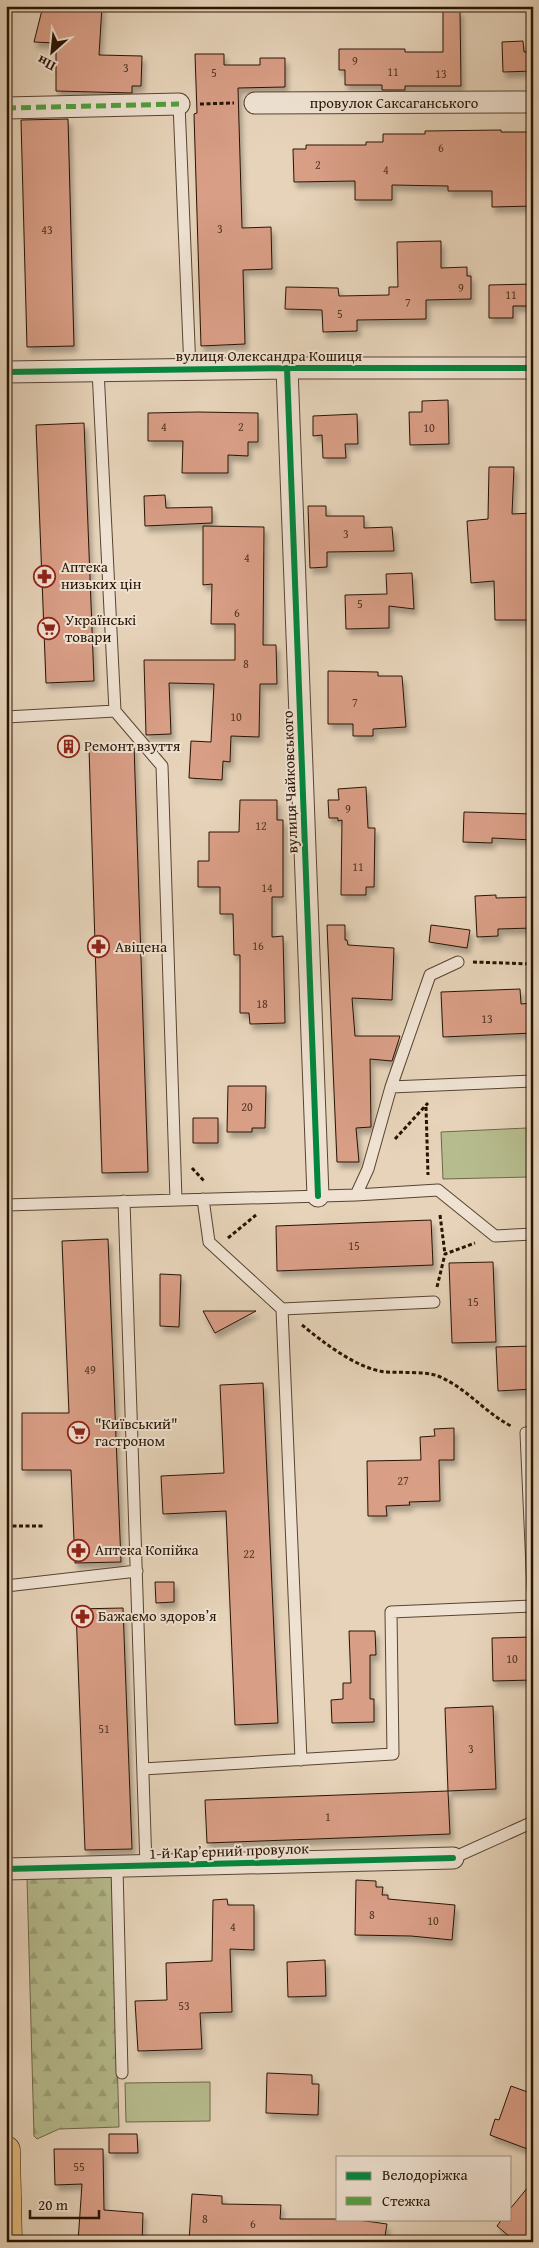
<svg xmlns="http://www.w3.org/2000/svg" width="539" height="2248" viewBox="0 0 539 2248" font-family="'Gentium Book Plus',serif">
<defs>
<pattern id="forest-firs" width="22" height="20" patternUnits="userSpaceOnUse" patternTransform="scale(1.25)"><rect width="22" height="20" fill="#b6bc8e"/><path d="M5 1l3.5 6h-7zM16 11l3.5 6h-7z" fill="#9ca179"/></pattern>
<filter id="shadow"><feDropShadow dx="3" dy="5.5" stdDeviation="2.5" flood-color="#0004"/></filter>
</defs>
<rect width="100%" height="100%" fill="#e6d3b9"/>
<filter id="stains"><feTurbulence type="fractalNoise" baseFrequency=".004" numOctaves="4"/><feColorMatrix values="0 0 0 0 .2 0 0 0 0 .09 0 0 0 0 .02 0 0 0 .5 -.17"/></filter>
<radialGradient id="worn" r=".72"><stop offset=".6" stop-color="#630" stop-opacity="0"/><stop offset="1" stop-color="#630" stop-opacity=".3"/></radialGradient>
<path fill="url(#forest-firs)" stroke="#6f6848" d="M112 1877 119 2127 59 2129 37 2139 34 2136 27 1878Z"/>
<path fill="#b6bc8e" stroke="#6f6848" d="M527 1128 529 1177 443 1179 441 1132Z
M210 2082V2121L126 2122 125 2083Z"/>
<path fill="#d99e86" stroke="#281403" filter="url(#shadow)" d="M43 6H102L99 55 142 56 141 86H132V93L56 91V43L34 42Z
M443 10H460L461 86H405V90H382V85H345V70H339V49H405V52H443Z
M523 41 524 52H533V71L503 72 502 42Z
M195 54H224V65H260V58H285V87L238 88 242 228 271 227 272 269 243 270 245 344 201 346 194 114 197 113Z
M68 119 74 346 27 347 21 120Z
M501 130V132H533V206L492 207V191H448V186L392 185V200H355V181L294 182 293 149H306V145H366V142H383V134H425V131Z
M441 241V268L467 267V276H471V299L426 300V319L357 320V331L323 332 322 310 285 309 286 287 338 288 339 296 389 295V287H398L397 242Z
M533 284V306H513V318H489V285Z
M448 400 449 444 410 445 409 412H422V401Z
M198 412 258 413V442H248V456L228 455V473H182L183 441H148V413Z
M357 414 358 444H345L346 458H323L322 435 313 436V416Z
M84 423 94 681 46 683 36 425Z
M489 467H514L512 514 533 513V620H495L494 581 471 583 467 521 488 519Z
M165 495 166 508 212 507V523L145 526 144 496Z
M308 506H326V516H364V528L392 527 394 551 327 552V567L310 568Z
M203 526 264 527 263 645H276L277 684H260L259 737 231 736 230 762 223 761 222 780 189 778 191 741 211 742 214 684 169 683 171 734 146 735 144 660H235V624H211L212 584 203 585Z
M412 573 414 609 389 606V628L346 629 345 595 387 594 386 574Z
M328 671 378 672V676H402L406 727 373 729V736H353V724H328Z
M134 745 148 1172 102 1173 89 747Z
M366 787 368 828H375L374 887H366V895H341L342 820 338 821V818H329L328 800H339L338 789Z
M240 800H277V820H283V897H272V937L283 936 285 1023 250 1024 249 1013H240V955H234L233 914H220V887H198V861H209V832H239Z
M464 812 533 814V840L492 838V843L463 842Z
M496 895V898L533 897V928L498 929V936L477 937 475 896Z
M327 925H345V940H347L348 945 394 948 392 1000 352 998 355 1036H400L392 1061 370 1059 371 1127 356 1128 359 1162H337Z
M431 925 470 930 467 948 429 942Z
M520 989 521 1004 533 1003V1033L443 1037 441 992Z
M228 1086H266L265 1128H252V1132H227Z
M193 1118H218V1143H193Z
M431 1220 433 1265 277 1271 276 1226Z
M108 1239 121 1562 75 1563 71 1470H22V1413H69L62 1241Z
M493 1262 496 1342 452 1343 449 1263Z
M160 1274 181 1275 179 1327 160 1326Z
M203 1311H256L215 1333Z
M533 1346V1389L498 1391 496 1347Z
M263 1383 278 1723 235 1725 226 1511 163 1514 161 1476 224 1473 220 1385Z
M454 1428V1460H439L440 1501 409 1502 410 1505 386 1506 387 1516H368L367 1461 421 1460 420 1437 435 1436 434 1429Z
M155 1582H174V1602L156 1603Z
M123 1608 132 1849 85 1850 76 1609Z
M349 1631H375L376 1655H370V1699H374V1722L332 1723 331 1700 343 1699V1683H351Z
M533 1637V1680L493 1681 492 1638Z
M493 1706 496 1789 448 1791 445 1708Z
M448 1791 450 1834 207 1843 205 1800Z
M356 1880 376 1881V1887H383L382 1895H388V1899L455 1905 452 1940 411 1936 355 1935Z
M227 1899 228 1905H254V1950L230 1949 232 2012 200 2013 202 2049 138 2051 135 2001 167 2000 166 1963 212 1961 213 1900Z
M325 1960 326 1996 288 1997 287 1962Z
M267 2073 312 2075V2084H319L318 2115 266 2113Z
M511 2086 533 2094V2151L490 2135 495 2119 499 2120Z
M109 2134H137L138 2153H109Z
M54 2149H103L104 2210 143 2213 142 2242H78L82 2184 55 2185Z
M533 2181V2242H516L497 2226 502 2219H510V2209Z
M192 2194 222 2196V2204L281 2205 280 2219H351L387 2224 384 2242H189Z"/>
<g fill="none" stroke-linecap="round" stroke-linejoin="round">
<defs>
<path id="lane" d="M179 104 190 369
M98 370 115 711
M6 717 115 711 162 766 176 1200
M391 1087 430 975 458 962
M356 1195 438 1190 495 1236 533 1234
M203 1199 209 1242 282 1309 434 1302
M124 1201 146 1866
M6 1205 356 1195 368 1169 391 1087 533 1081
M282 1309 301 1760
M533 1432 526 1433 533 1590
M6 1586 137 1571
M143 1769 393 1754 391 1612 533 1606
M453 1858 533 1822
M117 1867 122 2073"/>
<path id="street" d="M255 103 533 102
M6 108 179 104
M287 368 318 1196
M6 372 287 368H533
M6 1869 453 1858"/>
<path id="primary" d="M6 2150 8 2242"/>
</defs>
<use href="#lane" stroke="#584430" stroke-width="13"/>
<use href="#street" stroke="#584430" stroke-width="23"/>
<use href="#primary" stroke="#281403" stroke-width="29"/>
<path stroke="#281403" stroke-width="3" stroke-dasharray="4 2.5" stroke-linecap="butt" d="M200 104 234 103
M473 962 533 964
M426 1107 428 1175
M395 1139 428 1103
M192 1168 205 1182
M440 1215 445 1254
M228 1238 256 1215
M437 1287 445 1254 475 1243
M302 1325C324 1343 356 1368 385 1372 400 1373 425 1371 438 1376 467 1388 484 1412 511 1426
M6 1526H43"/>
<use href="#lane" stroke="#efe2d2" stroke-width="11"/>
<use href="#street" stroke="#efe2d2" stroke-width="21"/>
<use href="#primary" stroke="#e3ba7c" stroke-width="28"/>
<path stroke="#51a03d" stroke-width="5" stroke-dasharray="10 5" stroke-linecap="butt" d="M6 108 179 104"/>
<defs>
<path id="cycleway" d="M287 368 318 1196
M6 372 287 368H533
M6 1869 453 1858"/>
</defs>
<use href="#cycleway" stroke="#efe2d2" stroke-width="9"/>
<use href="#cycleway" stroke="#00873e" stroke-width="6"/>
</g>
<defs>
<symbol id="pharmacy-ring" viewBox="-11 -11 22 22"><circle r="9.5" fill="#efe2d2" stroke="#8f2418" stroke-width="1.5"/><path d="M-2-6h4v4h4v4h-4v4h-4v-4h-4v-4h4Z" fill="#8f2418"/></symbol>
<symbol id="supermarket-ring" viewBox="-11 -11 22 22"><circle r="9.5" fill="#efe2d2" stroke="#8f2418" stroke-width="1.5"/><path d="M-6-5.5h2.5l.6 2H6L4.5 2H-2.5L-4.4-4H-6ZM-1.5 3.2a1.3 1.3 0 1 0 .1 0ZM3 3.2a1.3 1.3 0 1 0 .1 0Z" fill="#8f2418"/></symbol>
<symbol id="building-ring" viewBox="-11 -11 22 22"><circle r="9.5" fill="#efe2d2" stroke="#8f2418" stroke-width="1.5"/><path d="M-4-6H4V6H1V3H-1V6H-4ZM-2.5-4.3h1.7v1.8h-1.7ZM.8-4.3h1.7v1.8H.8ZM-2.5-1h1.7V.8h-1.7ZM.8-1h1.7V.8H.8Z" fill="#8f2418"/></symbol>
</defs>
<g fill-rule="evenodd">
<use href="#pharmacy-ring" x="32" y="564" width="25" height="25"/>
<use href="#supermarket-ring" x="36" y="616" width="25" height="25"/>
<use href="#building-ring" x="56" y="734" width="25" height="25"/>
<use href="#pharmacy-ring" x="86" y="934" width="25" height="25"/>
<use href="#supermarket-ring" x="66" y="1420" width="25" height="25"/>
<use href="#pharmacy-ring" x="66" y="1538" width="25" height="25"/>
<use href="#pharmacy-ring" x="70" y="1604" width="25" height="25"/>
</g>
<g text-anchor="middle" stroke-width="4" stroke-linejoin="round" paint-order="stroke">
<g font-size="12" fill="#543624">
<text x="355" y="65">9</text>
<text x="126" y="72">3</text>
<text x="393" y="76">11</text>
<text x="214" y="77">5</text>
<text x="441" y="78">13</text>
<text x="441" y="152">6</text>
<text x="318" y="169">2</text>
<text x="386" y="174">4</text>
<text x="220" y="233">3</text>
<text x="47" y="234">43</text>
<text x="461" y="292">9</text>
<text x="511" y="299">11</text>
<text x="408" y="307">7</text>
<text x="340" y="318">5</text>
<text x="164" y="431">4</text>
<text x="241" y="431">2</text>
<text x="429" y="432">10</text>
<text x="346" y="538">3</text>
<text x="247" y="562">4</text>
<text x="360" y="608">5</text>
<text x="237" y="617">6</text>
<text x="246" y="668">8</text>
<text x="355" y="707">7</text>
<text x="236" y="721">10</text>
<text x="348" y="813">9</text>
<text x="261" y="830">12</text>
<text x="358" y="871">11</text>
<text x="267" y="892">14</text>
<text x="258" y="950">16</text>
<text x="262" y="1008">18</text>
<text x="487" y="1023">13</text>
<text x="247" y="1111">20</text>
<text x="354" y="1250">15</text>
<text x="473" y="1306">15</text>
<text x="90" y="1374">49</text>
<text x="403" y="1485">27</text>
<text x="249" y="1558">22</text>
<text x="512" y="1663">10</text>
<text x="104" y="1733">51</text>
<text x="471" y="1753">3</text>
<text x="328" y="1821">1</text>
<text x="372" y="1919">8</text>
<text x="433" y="1925">10</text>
<text x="233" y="1931">4</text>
<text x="184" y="2010">53</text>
<text x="79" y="2171">55</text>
<text x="205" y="2223">8</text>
<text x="253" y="2228">6</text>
</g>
<g font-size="15" fill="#281403" stroke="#efe2d2">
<text x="394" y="108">провулок Саксаганського</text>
<text x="269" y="361">вулиця Олександра Кошиця</text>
<text transform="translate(290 782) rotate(-92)" y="5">вулиця Чайковського</text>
<text transform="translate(229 1851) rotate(-2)" y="5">1-й Карʼєрний провулок</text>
</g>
<g font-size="15" fill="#281403" stroke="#efe2d2" text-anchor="start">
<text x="61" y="572">Аптека<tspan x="61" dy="17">низьких цін</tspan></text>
<text x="65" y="625">Українські<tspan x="65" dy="17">товари</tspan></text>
<text x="84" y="751">Ремонт взуття</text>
<text x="115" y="952">Авіцена</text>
<text x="95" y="1429">"Київський"<tspan x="95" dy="17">гастроном</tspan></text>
<text x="95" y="1555">Аптека Копійка</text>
<text x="98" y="1621">Бажаємо здоров’я</text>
</g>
</g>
<rect width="539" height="2248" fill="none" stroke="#e6d3b9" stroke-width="25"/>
<rect x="8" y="8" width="524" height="2233" fill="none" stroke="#281403" stroke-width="2.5"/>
<rect x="12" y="12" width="514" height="2223" fill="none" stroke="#281403"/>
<rect x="336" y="2156" width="175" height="65" fill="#efe2d2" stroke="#9f907f"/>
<rect x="346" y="2172" width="25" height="8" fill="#00873e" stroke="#9f907f"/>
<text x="382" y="2180" font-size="15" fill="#281403">Велодоріжка</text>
<rect x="346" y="2197" width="25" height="8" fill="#51a03d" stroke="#9f907f"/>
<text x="382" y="2206" font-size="15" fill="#281403">Стежка</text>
<g transform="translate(52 52) rotate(207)" stroke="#efe2d2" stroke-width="4" paint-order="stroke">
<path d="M0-4L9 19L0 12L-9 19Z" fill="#281403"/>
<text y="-8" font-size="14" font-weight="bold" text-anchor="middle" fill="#281403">Пн</text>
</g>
<path d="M30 2210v8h69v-8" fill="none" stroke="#281403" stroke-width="2.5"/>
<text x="38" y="2210" font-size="15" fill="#281403" stroke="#efe2d2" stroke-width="4" paint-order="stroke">20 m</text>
<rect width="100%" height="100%" filter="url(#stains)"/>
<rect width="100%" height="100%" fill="url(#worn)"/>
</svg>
